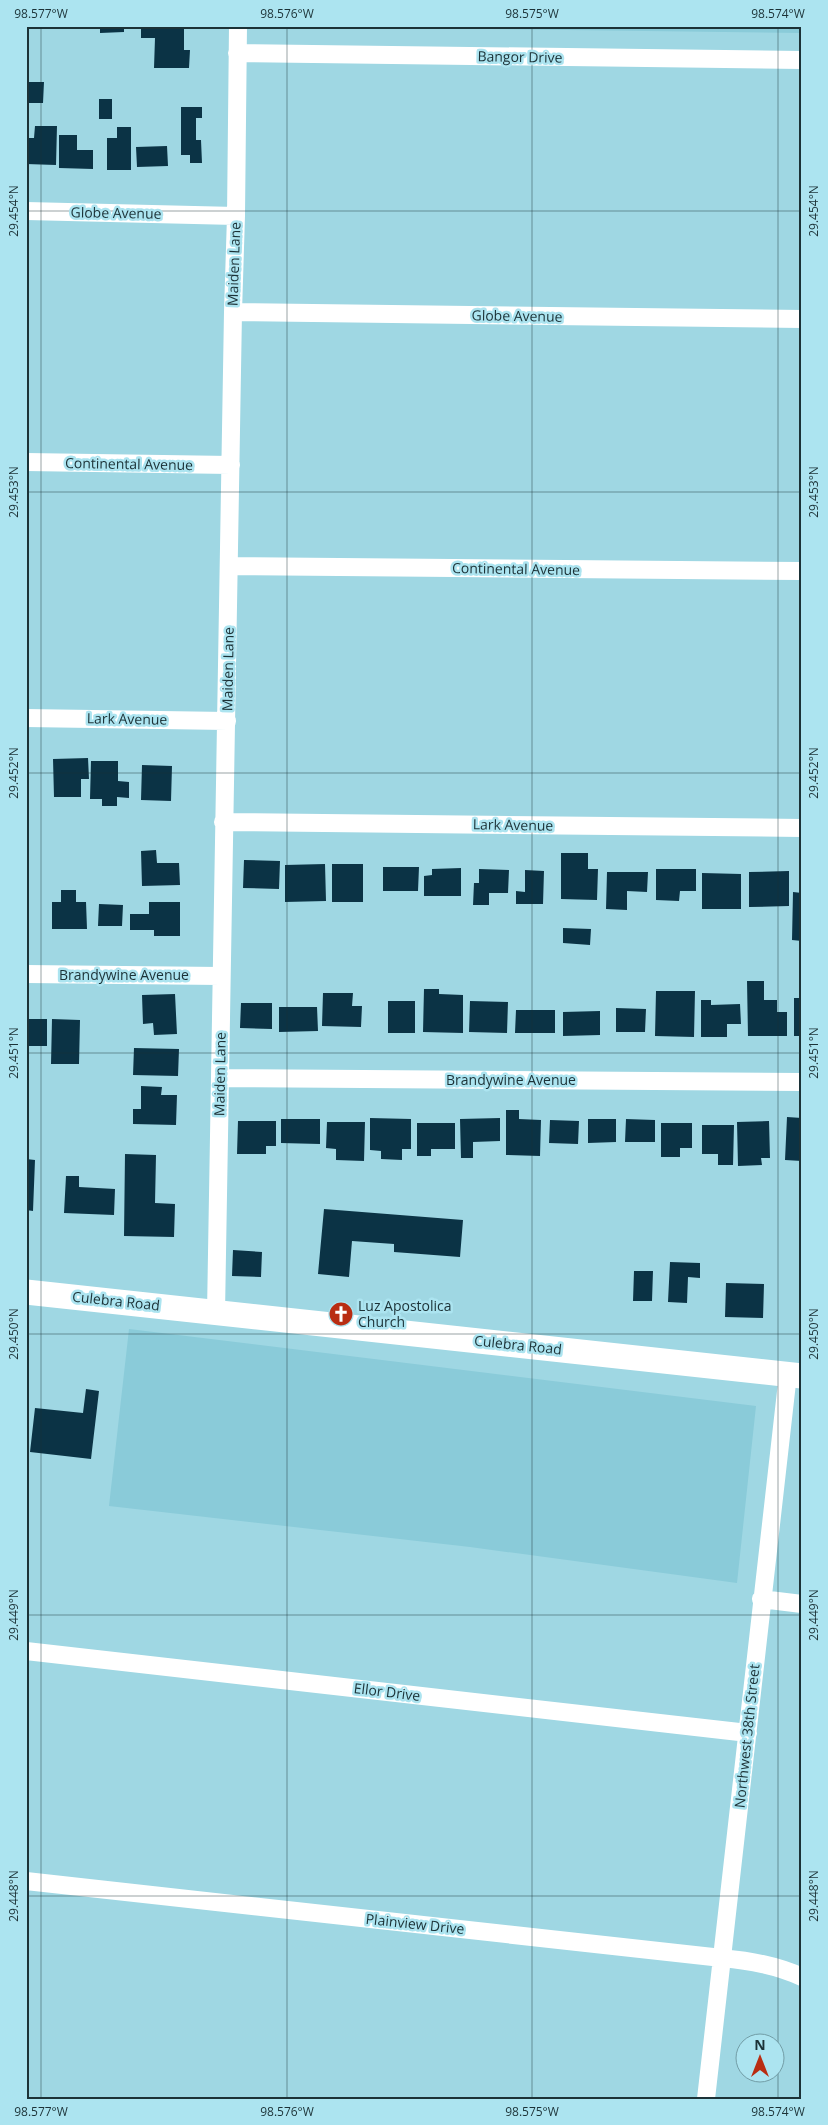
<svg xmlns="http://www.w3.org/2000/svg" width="828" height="2125" viewBox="0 0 828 2125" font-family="'Open Sans',sans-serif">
<rect width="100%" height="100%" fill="#9fd7e3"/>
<path fill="#8acbd9" d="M255 26H802V33Z
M129 1329 756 1406 737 1583 470 1547 109 1506Z"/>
<path fill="#0b3345" d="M100 26H124V32L100 33Z
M141 26H184V50H190L189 68H154L155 38H141Z
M26 82H44L43 103H26Z
M99 99H112V119H99Z
M181 107H202V118H196V140H201L202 163H190V155H181Z
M35 126H57L56 165 26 164V138H34Z
M117 127H131V170H107V138H117Z
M59 135H77V150H93V169L59 168Z
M167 146 168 166 137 167 136 147Z
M88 758 89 779H81V797H54L53 759Z
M91 761H118V781L129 782V798L117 797V806H102V799H90Z
M142 765 172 766 171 801 141 800Z
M156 850 157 863H179L180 885 142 886 141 851Z
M561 853H588V869H598L597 900 561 899Z
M244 860 280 861 279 889 243 888Z
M325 864 326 901 285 902V865Z
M332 864H363V902H332Z
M383 867H419L418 891H383Z
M461 868V896H424V876L432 875V869Z
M479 869 509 870 508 893H489V905H473L474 883H479Z
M656 869H696V891H680L679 901 656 900Z
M525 870 544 871 543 904H516V891L525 892Z
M789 871V906L749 907V872Z
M607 872H648L647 892 627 891V910L606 909Z
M702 873 741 874V909H702Z
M61 890H76V902H86L87 929H52V902H61Z
M793 892 802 893V941L792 940Z
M149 902H180V936H154V930H130V914H149Z
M99 904 123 905 122 926H98Z
M563 928 591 929 590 945 563 943Z
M747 981H764V1000H777V1012H787V1036H748Z
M424 989H439V994L463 995V1033L423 1032Z
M656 991H695L694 1037 655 1036Z
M323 993H353L352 1006H362L361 1027 322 1026Z
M175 994 177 1034 154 1035 153 1023 143 1024 142 995Z
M794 998H802V1036H794Z
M701 1000H711V1005L740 1004 741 1024H727V1037H701Z
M388 1001H415V1033H388Z
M470 1001 508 1002 507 1033 469 1032Z
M241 1003H272V1029L240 1028Z
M279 1007H317L318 1031 279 1032Z
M616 1008 646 1009 645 1032H616Z
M516 1010H555V1033H515Z
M600 1011V1035L563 1036V1012Z
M26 1019H47V1046H26Z
M52 1019 80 1020 79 1064H51Z
M134 1048 179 1049 178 1076 133 1075Z
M141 1086 162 1087 161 1095H177L176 1125 133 1124V1109H141Z
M506 1110H519V1119L541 1120 540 1156 506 1155Z
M787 1117 802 1118V1161L785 1160Z
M370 1118 411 1119V1149H402V1160L381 1159V1151L370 1150Z
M500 1118V1141L473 1142V1158H461L460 1119Z
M281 1119H320V1144L281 1143Z
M588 1119H616V1142L588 1143Z
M626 1119 655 1120V1142H625Z
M550 1120 579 1121 578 1144 549 1143Z
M238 1121H276V1146H266V1154H237Z
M769 1121 770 1158H761L762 1165 738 1166 737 1122Z
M327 1122H365L364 1161 336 1160V1149L326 1148Z
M417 1123H455V1149H431V1156H417Z
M661 1123H692V1148H680V1157H661Z
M702 1125H734L733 1165H718V1154H702Z
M125 1154 156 1155 155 1203 175 1204 174 1237 124 1236Z
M26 1159 35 1160 33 1211 26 1210Z
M66 1176H79V1187L115 1189 114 1215 64 1213Z
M324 1209 463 1220 460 1257 394 1252V1244L352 1241 349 1277 318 1274Z
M233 1250 262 1252 261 1277 232 1276Z
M670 1262 700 1263V1278L688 1277 687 1303 668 1302Z
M634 1271H653L652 1301H633Z
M726 1283 764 1284 763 1318 725 1317Z
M86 1389 99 1391 91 1459 30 1452 35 1408 83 1413Z"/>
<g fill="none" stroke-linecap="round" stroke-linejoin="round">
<path stroke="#fff" stroke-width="18" d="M237 53 802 60
M26 211 236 216
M233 312 802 319
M26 462 231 465
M230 566 802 571
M26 718 227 721
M223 822 802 828
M26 974 221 976
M221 1078 802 1082
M216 1313 233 312 236 216 238 26
M761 1599 802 1604
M26 1651 748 1733
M26 1881 722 1958C750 1961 776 1965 802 1977
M706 2099 788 1374"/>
<path stroke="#fff" stroke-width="25" d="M26 1292 802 1376"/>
</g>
<path fill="none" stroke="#1c3237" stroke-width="1" stroke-opacity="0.45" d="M41 26V2099M287 26V2099M532 26V2099M778 26V2099M26 211H802M26 492H802M26 773H802M26 1053H802M26 1334H802M26 1615H802M26 1896H802"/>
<defs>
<symbol id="church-disc" viewBox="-11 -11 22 22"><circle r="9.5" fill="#b92d12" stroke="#ace4f0"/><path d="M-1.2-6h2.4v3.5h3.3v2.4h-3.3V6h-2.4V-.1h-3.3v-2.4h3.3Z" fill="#fff"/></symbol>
</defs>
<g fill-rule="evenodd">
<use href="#church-disc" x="327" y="1300" width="28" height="28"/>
</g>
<g text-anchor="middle" stroke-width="5" stroke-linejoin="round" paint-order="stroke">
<g font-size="14" fill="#1c3237" stroke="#ace4f0">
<text transform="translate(520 57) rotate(1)" y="5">Bangor Drive</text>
<text transform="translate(116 213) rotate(1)" y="5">Globe Avenue</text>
<text transform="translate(234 264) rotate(-88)" y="5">Maiden Lane</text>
<text transform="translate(517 316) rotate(1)" y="5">Globe Avenue</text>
<text transform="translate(129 464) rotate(1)" y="5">Continental Avenue</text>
<text transform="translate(516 569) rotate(1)" y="5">Continental Avenue</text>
<text transform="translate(228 669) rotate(-89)" y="5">Maiden Lane</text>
<text transform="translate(127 719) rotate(1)" y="5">Lark Avenue</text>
<text transform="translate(513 825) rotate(1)" y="5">Lark Avenue</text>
<text x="124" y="980">Brandywine Avenue</text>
<text transform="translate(220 1074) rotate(-89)" y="5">Maiden Lane</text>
<text x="511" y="1085">Brandywine Avenue</text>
<text transform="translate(116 1301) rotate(6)" y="5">Culebra Road</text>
<text transform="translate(518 1345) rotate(6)" y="5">Culebra Road</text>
<text transform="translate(387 1692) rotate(7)" y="5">Ellor Drive</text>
<text transform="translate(747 1736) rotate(-84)" y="5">Northwest 38th Street</text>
<text transform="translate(415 1924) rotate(6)" y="5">Plainview Drive</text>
</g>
<g font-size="14" fill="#1c3237" stroke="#ace4f0" text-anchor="start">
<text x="358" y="1311">Luz Apostolica<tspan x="358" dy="16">Church</tspan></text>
</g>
</g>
<rect width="828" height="2125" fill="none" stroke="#ace4f0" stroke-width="55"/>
<g transform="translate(760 2058)"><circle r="24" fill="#ace4f0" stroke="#729da6"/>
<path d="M0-4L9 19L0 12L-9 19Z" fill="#b92d12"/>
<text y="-8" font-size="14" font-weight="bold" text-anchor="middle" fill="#1c3237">N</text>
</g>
<rect x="28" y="28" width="772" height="2070" fill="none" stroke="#1c3237" stroke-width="2"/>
<g font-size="12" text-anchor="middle" fill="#1c3237">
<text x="41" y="18">98.577°W</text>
<text x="287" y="18">98.576°W</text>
<text x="532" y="18">98.575°W</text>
<text x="778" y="18">98.574°W</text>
<text transform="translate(14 211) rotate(-90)" y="4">29.454°N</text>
<text transform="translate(814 211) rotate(-90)" y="4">29.454°N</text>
<text transform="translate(14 492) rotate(-90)" y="4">29.453°N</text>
<text transform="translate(814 492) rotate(-90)" y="4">29.453°N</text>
<text transform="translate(14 773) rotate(-90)" y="4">29.452°N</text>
<text transform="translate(814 773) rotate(-90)" y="4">29.452°N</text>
<text transform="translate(14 1053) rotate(-90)" y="4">29.451°N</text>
<text transform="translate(814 1053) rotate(-90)" y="4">29.451°N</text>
<text transform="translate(14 1334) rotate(-90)" y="4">29.450°N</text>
<text transform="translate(814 1334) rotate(-90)" y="4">29.450°N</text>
<text transform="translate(14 1615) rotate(-90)" y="4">29.449°N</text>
<text transform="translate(814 1615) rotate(-90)" y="4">29.449°N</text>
<text transform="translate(14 1896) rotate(-90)" y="4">29.448°N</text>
<text transform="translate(814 1896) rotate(-90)" y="4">29.448°N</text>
<text x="41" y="2116">98.577°W</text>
<text x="287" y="2116">98.576°W</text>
<text x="532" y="2116">98.575°W</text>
<text x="778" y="2116">98.574°W</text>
</g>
</svg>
